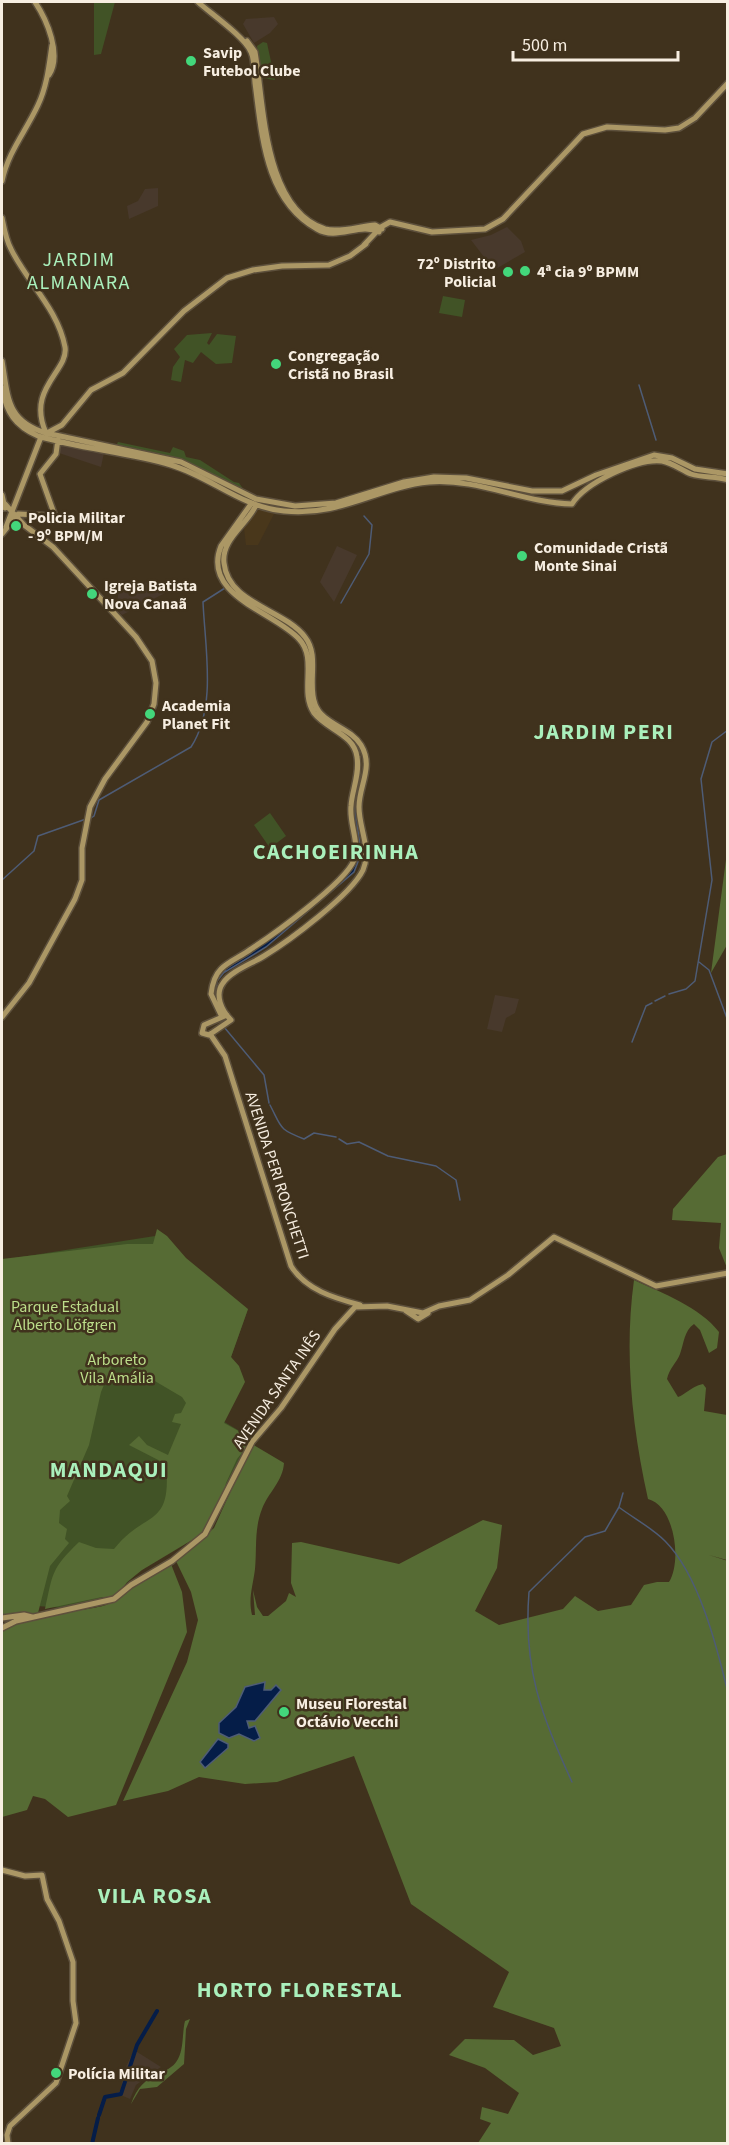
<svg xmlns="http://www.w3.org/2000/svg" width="729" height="2145" viewBox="0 0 729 2145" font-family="'Source Sans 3',sans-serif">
<rect width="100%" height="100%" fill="#40321d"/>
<path fill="#49371b" d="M258 509 274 514 258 545H246L244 528Z"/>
<path fill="#48392c" d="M274 17 278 24 270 33 254 43 243 24 246 19Z
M158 188V206L129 219 127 206 138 201 145 189Z
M507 227 521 241 525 252 494 270 471 240 491 235Z
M62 444 104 453 101 467 59 453Z
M337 546 357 555 334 602 320 582Z
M119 580 170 585 173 589 122 615 117 610Z
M495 995 519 999 515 1013 506 1018 502 1032 487 1029Z
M134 2050 161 2067 136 2085 130 2099 116 2093 121 2091 123 2073Z"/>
<path fill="#415326" d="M94 2H115L101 54 94 55Z
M263 42 267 43 275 80 261 78 257 46Z
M443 296 465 300 462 317 439 313Z
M212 333 207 343 209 345 217 334 236 336 232 363 216 364 201 352 193 363 185 360 181 382 171 380 173 367 180 357 174 349 187 335Z
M118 442 170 453 173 447 184 451 186 457 200 460 234 482 239 483 244 490 243 492 180 460 116 446Z
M270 813 286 836 270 848 254 825Z
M155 1236 176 1258 241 1310 248 1309 231 1357 243 1377 221 1420 253 1439 229 1490 110 1598 78 1609 37 1606 2 1260Z"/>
<path fill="#566b34" d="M727 852V945L711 973Z
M727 1154H728L727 1268 719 1248 721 1223 672 1220 673 1209 718 1157Z
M157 1229 167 1236 186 1258 248 1309 231 1357 239 1366 245 1382 224 1423 253 1439 237 1459 226 1483 222 1500 207 1531 142 1570 127 1582 115 1599 102 1597 45 1609C53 1573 51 1569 79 1542L96 1548 114 1549C146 1509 172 1529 166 1464L129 1445 139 1436 147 1445 168 1455 181 1424 172 1422 175 1414 181 1413 186 1403 182 1397 131 1367 125 1358 117 1354 109 1361 111 1368 101 1392 89 1445 67 1496 70 1501 60 1510 59 1523 67 1529 65 1539 69 1543 50 1566 38 1613 2 1616V1259L127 1244H153Z
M634 1280C662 1293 700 1307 719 1332L717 1348 709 1353 700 1330 694 1324C684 1331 684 1343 680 1354 677 1362 669 1369 667 1379L678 1397C685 1395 690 1387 703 1384L706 1388 704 1411 727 1415V1560L709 1555 728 1561 727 2143H478L491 2123 480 2119 482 2107 508 2114 519 2093 485 2068 449 2055 465 2039 514 2040 533 2055 561 2046 554 2028 493 2007 509 1972 411 1904 354 1756 277 1782 245 1784 199 1777 168 1791 123 1801 187 1662 198 1620 191 1592 176 1561 214 1528 252 1444 284 1463C283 1481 268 1493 262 1509 254 1529 257 1549 255 1569 253 1586 248 1598 252 1615H255L253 1590 257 1607 263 1616H268L286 1601 289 1593 296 1597 291 1583 292 1543 301 1542 399 1564 483 1520 502 1525 497 1568 475 1611 499 1625 563 1609 575 1596 598 1611 631 1605 644 1585 657 1582H669C682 1562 675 1506 648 1499 632 1427 624 1353 634 1280Z
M171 1564 182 1592 187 1632 116 1805 68 1817 45 1799 33 1796 27 1810 2 1817V1633C16 1613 81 1613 106 1605L118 1599 131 1587Z
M190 2019 186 2029 184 2064 157 2087 140 2089 131 2104C144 2068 168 2078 178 2059 184 2048 182 2033 185 2021Z"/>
<path fill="#051d48" stroke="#4e5c76" stroke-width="1.5" d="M356 796V814L361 854 354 872 266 947 225 972V969C252 952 354 885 358 856 361 836 350 816 356 796Z
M265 1682 264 1690H271L276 1685 281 1690 255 1721H247L249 1728 255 1726 260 1738 254 1741 239 1734 229 1738 219 1733V1723L236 1707 245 1687Z
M218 1739 228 1744V1748L205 1768 200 1762Z"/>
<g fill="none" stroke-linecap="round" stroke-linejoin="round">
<path stroke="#4e5c76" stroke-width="1.5" d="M639 385 656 440
M341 603 369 554 372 525 364 516
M91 818 94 816 99 800 191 747C217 707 205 648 203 602L225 588
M2 880 34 851 38 836 86 819
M699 962 709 970 728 1021
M669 994 686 989 695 981 712 880 701 779 712 742 728 730
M215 996 217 981 225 971
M655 1001 665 996
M224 1027 264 1075 269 1103
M632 1042 646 1006 652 1003
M270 1105C282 1128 278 1129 304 1139L314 1133 336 1137
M339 1139 347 1144 359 1142 388 1156 436 1166 456 1180 460 1200
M620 1508C635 1519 652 1528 665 1541 699 1575 717 1647 728 1693
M572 1782C541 1714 523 1669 529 1592L585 1537 605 1531 619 1507 623 1493"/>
<path stroke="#051d48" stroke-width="4" d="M699 473 718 475
M457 480 479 484
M487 485 527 494
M99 2115 105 2097 121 2094 137 2045 157 2011
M92 2144 98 2118"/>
<defs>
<path id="major" d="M35 2C47 20 62 55 49 75
M198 2C210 13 245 37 251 52 255 61 254 73 255 83 262 135 265 200 317 229 337 241 360 222 379 232
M247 41 255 52C264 102 263 209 325 229 340 233 360 226 375 225L382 229
M2 181C8 152 26 131 38 105 47 86 49 66 52 45
M2 218C4 228 6 240 11 249 27 282 58 309 65 347 69 371 26 388 46 433
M364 245 381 227 390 222 432 232 485 229 503 219 583 134 607 127 665 130 679 128 695 118 728 83
M2 361C8 396 6 421 46 433L181 462 256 499 295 506 336 503 404 482 434 477 466 478 532 491H562L596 475 654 455 672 458 695 469 728 474
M2 388C6 412 15 426 38 436 81 449 128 452 171 465 211 477 241 507 284 511 340 517 378 487 429 482 478 478 524 503 572 504 585 483 637 458 662 461 673 463 681 470 691 474 703 478 716 476 728 480
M47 433 62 425 91 390 123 373 184 311 227 278 253 270 282 266 329 265 350 256 366 244
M2 495 5 508
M55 516 40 474 56 454 58 439
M6 527 41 437
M2 534 18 514 55 516
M227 1015 204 1025 202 1033 209 1035 231 1020C222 1011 214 995 223 983 231 971 251 964 264 956 289 941 351 895 363 870 367 861 366 852 365 843 363 831 359 819 359 807 359 785 374 767 361 745 350 727 322 724 315 704 307 683 320 656 305 637 284 609 228 604 224 563 221 539 248 524 256 505
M2 1017 29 983 75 899 82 880V848L90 807 105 779 147 722 154 704 156 683 152 661 136 637 53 547 24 525 5 504
M222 1017 211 994C212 985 214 976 221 969 229 961 242 956 251 949 273 935 346 882 354 860 360 843 349 824 351 806 352 790 360 774 357 757 354 734 327 730 314 713 299 691 318 659 299 639 275 612 201 596 221 546L251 504
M210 1034 225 1056 291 1266C306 1290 334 1298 360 1305
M406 1311 418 1319 428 1313
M2 1618 24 1615 32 1617
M2 1628 16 1621 114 1599 131 1585 172 1561 205 1534 252 1442 281 1408 335 1329 355 1307 387 1306 423 1313 439 1306 470 1300 508 1275 554 1237 656 1286 728 1273
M2 1870 25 1876 42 1875 47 1899 59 1921 73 1962V2001L76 2023 56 2083 10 2126 7 2135 8 2144"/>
</defs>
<use href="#major" stroke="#5d503c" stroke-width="8"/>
<use href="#major" stroke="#ab9765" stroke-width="5"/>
</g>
<g fill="#43d77b" stroke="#40321d" stroke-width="2">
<circle cx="191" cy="61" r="6"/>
<circle cx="525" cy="271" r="6"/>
<circle cx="508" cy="272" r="6"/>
<circle cx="276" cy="364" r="6"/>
<circle cx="16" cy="526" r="6"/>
<circle cx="522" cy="556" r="6"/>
<circle cx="92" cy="594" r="6"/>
<circle cx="150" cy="714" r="6"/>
<circle cx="284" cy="1712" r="6"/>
<circle cx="56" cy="2073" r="6"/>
</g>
<g text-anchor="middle" stroke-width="5" stroke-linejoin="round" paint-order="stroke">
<g font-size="16" font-weight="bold" fill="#f7eee1" stroke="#40321d" text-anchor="start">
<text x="203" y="58">Savip<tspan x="203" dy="18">Futebol Clube</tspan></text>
<text x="496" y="269" text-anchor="end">72º Distrito<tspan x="496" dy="18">Policial</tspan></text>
<text x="537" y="277">4ª cia 9º BPMM</text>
<text x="288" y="361">Congregação<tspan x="288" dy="18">Cristã no Brasil</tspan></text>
<text x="28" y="523">Policia Militar<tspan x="28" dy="18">- 9º BPM/M</tspan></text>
<text x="534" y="553">Comunidade Cristã<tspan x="534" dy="18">Monte Sinai</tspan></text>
<text x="104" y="591">Igreja Batista<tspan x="104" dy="18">Nova Canaã</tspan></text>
<text x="162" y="711">Academia<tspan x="162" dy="18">Planet Fit</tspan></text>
<text x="296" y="1709">Museu Florestal<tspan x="296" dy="18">Octávio Vecchi</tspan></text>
<text x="68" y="2079">Polícia Militar</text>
</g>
<g font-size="16" fill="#f7eee1" stroke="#40321d">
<text transform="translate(278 1175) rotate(72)" y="6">AVENIDA PERI RONCHETTI</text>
<text transform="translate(276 1389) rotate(-55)" y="6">AVENIDA SANTA INÊS</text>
</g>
<g font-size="16" fill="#bcde8a" stroke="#40321d">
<text x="65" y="1312">Parque Estadual<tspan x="65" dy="18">Alberto Löfgren</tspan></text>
<text x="117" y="1365">Arboreto<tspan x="117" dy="18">Vila Amália</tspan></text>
</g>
<g font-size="20" letter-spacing="1.5" fill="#aaf0bc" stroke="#40321d">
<text x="79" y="266">JARDIM<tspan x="79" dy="23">ALMANARA</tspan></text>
</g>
<g font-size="22" font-weight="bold" letter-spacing="1.5" fill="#aaf0bc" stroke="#40321d">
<text x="604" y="739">JARDIM PERI</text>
<text x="336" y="859">CACHOEIRINHA</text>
<text x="109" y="1477">MANDAQUI</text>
<text x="155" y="1903">VILA ROSA</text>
<text x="300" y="1997">HORTO FLORESTAL</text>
</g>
</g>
<rect width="729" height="2145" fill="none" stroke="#f7eee1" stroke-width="6"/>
<path d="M513 51v9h165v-9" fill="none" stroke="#f7eee1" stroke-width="3"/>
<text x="522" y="51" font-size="18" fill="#f7eee1" stroke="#40321d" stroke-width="4.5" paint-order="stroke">500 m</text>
</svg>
